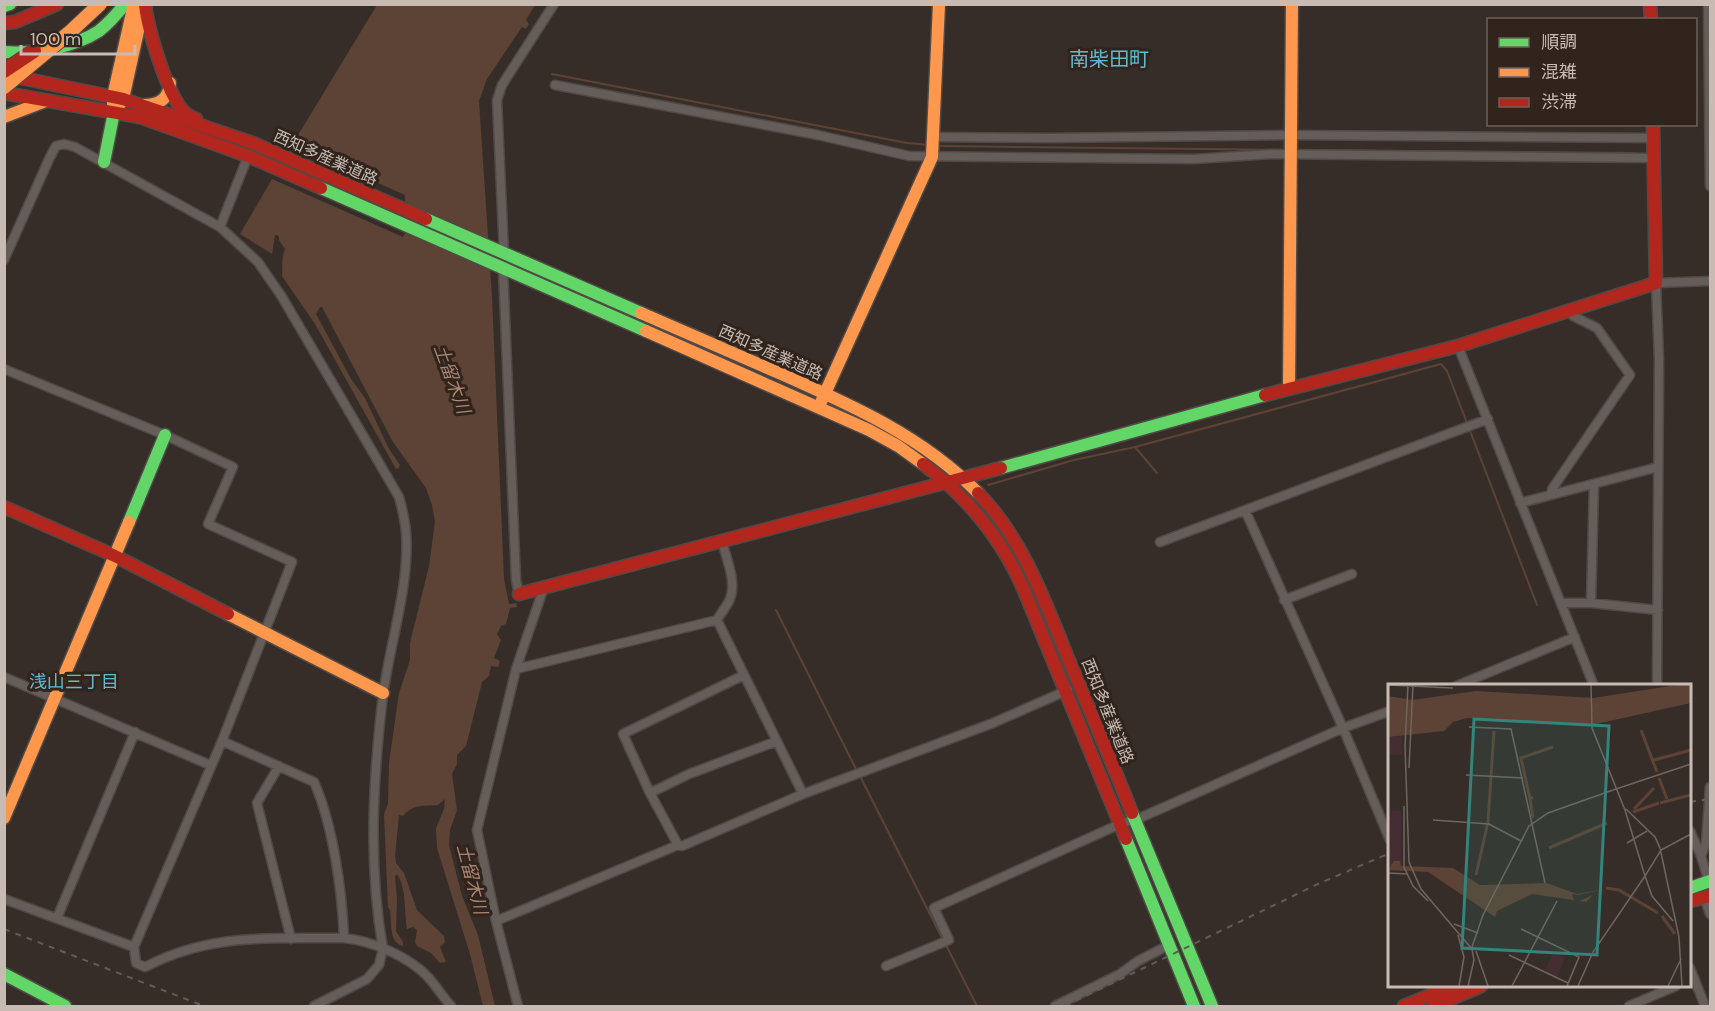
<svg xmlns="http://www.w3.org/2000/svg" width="1715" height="1011" viewBox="0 0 1715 1011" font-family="'DM Sans','Noto Sans JP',sans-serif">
<rect width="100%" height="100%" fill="#362d29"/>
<path fill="#5c4335" d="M377 5H535L526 20 529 24 526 29 522 27 487 79 479 101 492 296 504 579 509 604 516 603 517 607 510 608 506 624 501 626 497 634 501 640 494 658 500 661 498 667 491 666 489 676 482 682 466 746 457 755V764L452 774 457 810 450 830 449 845 462 896 478 935 495 1006H483L470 954 437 848 436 828 444 809 445 799 438 805C424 806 413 804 403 816L399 815 395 856 396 863 404 873 417 910 444 936 445 942 440 947 446 962 440 963 431 953 417 946 415 942 417 930 413 927 407 929C404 911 407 889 397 874L395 877 397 899 396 931 403 942V946C389 943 392 925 390 910L388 907 384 814 388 804 389 763 399 693 410 660V643L429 566 435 522 432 505 426 488 393 442 322 307H320L316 314 351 379 365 398 389 449 400 465 399 468 396 469 315 324 282 276C283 266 281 259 285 249L279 240V236L275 235 272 254 240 234 272 179 403 237 406 232 405 195 292 145Z"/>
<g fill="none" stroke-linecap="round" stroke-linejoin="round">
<path stroke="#5c4335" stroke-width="2" d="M552 74 907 143 930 145
M938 146 1286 150
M1295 150 1633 153
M1135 447 1441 364 1447 371 1537 605
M988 485 1074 460 1135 447 1157 473
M776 610 857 771
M860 776 943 940
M946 945 977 1006"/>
<defs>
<path id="street" d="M1708 4 1710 186
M555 85 818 135 909 156 1194 159 1271 154 1653 158
M933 137 1050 138 1291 135 1653 138
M220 227 248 156
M504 254 497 100 502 85 554 4
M4 260 50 157 56 146 64 144 75 147 220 227 258 262 282 297 399 497C402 508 405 521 406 532 410 584 390 643 383 695 373 779 368 864 383 949L379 965 367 979 314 1006
M503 268 516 580 519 594
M1458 346 1594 686
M4 369 165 435 233 467 208 524 292 562 222 741 134 947 136 963 145 967C212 932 271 939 344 938 372 941 408 956 428 977 436 986 443 997 451 1006
M1551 494 1552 489 1630 375 1597 328 1573 316 1571 311
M1520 503 1658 467
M1245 510 1343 728 1390 840
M1160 542 1488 419
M1284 600 1352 574
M1562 603H1591L1658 610
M1591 603 1594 484
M717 620 803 794
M516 669 717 620C721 613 727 606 730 599 737 582 726 558 722 541
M4 677 210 765
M1456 686 1575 637
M1657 686 1659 359 1656 283 1710 281
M222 741 314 782C333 825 342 890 344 938
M279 766 257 803 291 939
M650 793 689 774 777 741
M1690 831 1701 856 1709 882
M678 845 650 793 623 734 744 675
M1701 856 1706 843 1710 787
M1704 897 1710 914
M4 899 134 947
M57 918 135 732
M496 921 678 845 682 846 803 794 993 723 1068 690
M886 966 949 940 934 908 1120 824 1142 817 1343 728 1390 711
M1690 968 1705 1006
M518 1006 496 921 477 830 516 669 544 587
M1055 1006 1120 974 1138 961 1169 945
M1629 1006 1676 986"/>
<path id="fast" d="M4 6 10 4
M4 52C34 54 73 48 99 31 109 23 117 14 125 4
M104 162 114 112
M321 188 646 331
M426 219 641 313
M1001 468 1265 395
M129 522 165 435
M1132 813 1212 1006
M1126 839 1194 1006
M1690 888 1710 881
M4 974 65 1006"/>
<path id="slow" d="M144 105C159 105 169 99 170 83
M113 107V96L134 4
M118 107 123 99 144 4
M4 117 46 101
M641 313C687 333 733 353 779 373 851 405 922 436 978 493
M646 331 869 430 898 446 923 464
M1289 388 1292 4
M822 400 932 157 939 4
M228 614 383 693
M4 818 129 522"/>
<path id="jam" d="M1650 4 1651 20
M145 5C148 30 167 94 184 112 187 115 191 117 196 119
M4 23 15 22 57 4
M7 75 123 99 253 143 426 219
M4 93 140 117 248 156 321 188
M1265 395 1458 346 1656 283 1653 124
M923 464C969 498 1004 542 1026 595L1126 839
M978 493C1022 538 1044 599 1067 656 1089 708 1111 760 1132 813
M4 507 115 556 228 614
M519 594 1001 468
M1690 901 1710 896
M1404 1006 1453 986
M1434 1006 1481 986"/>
</defs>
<use href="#street" stroke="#504a47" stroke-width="11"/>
<use href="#fast" stroke="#504a47" stroke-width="15"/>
<use href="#slow" stroke="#504a47" stroke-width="15"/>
<use href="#jam" stroke="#504a47" stroke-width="15"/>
<use href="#street" stroke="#645d59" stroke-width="8"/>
<use href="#fast" stroke="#63d668" stroke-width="12"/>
<use href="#slow" stroke="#ff974d" stroke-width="12"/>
<use href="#jam" stroke="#b3261e" stroke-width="12"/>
<path stroke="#625b57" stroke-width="2" stroke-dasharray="6 6" stroke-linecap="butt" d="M1690 802 1710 799
M4 929 204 1006
M1065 1006 1320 883 1390 853"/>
<defs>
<path id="slow-bridge" d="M4 87 69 33 100 4"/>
<path id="jam-bridge" d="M4 71 34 51"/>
</defs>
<use href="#slow-bridge" stroke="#514a46" stroke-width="16" stroke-linecap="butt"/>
<use href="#jam-bridge" stroke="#514a46" stroke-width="16" stroke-linecap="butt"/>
<use href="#slow-bridge" stroke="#ff974d" stroke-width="14"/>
<use href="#jam-bridge" stroke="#b3261e" stroke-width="14"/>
</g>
<g text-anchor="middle" stroke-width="6" stroke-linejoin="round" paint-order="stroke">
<g font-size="16" fill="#c7bbb3" stroke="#30241c">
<text transform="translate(326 157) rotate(24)" y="6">西知多産業道路</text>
<text transform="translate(771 352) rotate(24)" y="6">西知多産業道路</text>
<text transform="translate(1108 711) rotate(68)" y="6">西知多産業道路</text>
</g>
<g font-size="18" font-style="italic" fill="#aa8774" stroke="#30241c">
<text transform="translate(452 379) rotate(70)" y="6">土留木川</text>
<text transform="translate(472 879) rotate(75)" y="6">土留木川</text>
</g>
<g font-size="18" fill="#64b9d1" stroke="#30241c">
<text x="74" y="688">浅山三丁目</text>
</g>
<g font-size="20" fill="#64b9d1" stroke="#30241c">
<text x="1109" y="66">南柴田町</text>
</g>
</g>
<g transform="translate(1388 684)">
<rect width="303" height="303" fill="#362d29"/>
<path d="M14 52V71L0 70V53ZM0 126 13 127V178L8 181H0ZM165 269 177 274 169 292 157 286Z" fill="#452e33"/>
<path d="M289 1H303V19L208 40 79 34 65 38 56 47 0 53V12L24 16 88 7 205 14ZM6 177H12L13 182 65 184 92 201 159 199 189 210 221 204 190 211 184 210 186 216 191 217 205 211 198 218 144 210 109 227 107 233 40 188 0 186Z" fill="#5c4335"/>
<path fill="none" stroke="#5c4335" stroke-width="3" d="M253 46 269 88M266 76 303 66M271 94 279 115M145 113 142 115 145 134M142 115 133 74 165 63M272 119 303 111M246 125 266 104M245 128 271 119M161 164 219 139M88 191 100 138 106 47M218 204 231 206 270 229M274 232 287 250"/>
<path fill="none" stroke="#706660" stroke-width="1.5" d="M0 1 65 4M20 1 17 62 21 178 33 205 84 265 86 276 80 302M81 43 123 45 157 199M21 84 25 1M78 91 135 94M228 105 303 80M16 122V183L25 202 40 217M238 125 267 153 272 164 291 253 294 302M45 136 101 140 133 157M239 159 259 147M0 189 20 190M285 237 264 212 257 192 273 166 303 150M66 240 90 249M133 245 191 273 179 302M70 251 76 273 71 302M83 266 95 231 141 142 160 129 228 105M88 267 100 302M121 271 180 299M124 302 169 217M190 302 205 268 257 192 237 126 204 44 203 1M280 302 293 275"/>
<path fill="#34847c" fill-opacity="0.15" stroke="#34847c" stroke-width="3" d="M86 35 221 42 209 271 74 264Z"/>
<rect width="303" height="303" fill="none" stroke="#c7bbb3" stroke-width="3"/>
</g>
<rect width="1715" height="1011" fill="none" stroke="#c7bbb3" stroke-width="12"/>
<rect x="1487" y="18" width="210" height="108" fill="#30241c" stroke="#6c6058" stroke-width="1.5"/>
<rect x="1499" y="38" width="30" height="9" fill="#63d668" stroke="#6c6058" stroke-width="1.5"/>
<text x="1541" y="48" font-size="18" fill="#c7bbb3">順調</text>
<rect x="1499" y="68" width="30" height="9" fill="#ff974d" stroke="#6c6058" stroke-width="1.5"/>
<text x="1541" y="78" font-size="18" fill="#c7bbb3">混雑</text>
<rect x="1499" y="98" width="30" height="9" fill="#b3261e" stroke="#6c6058" stroke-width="1.5"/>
<text x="1541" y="108" font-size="18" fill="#c7bbb3">渋滞</text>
<path d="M21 45v9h114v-9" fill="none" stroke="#c7bbb3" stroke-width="3"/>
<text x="30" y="45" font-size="18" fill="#c7bbb3" stroke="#30241c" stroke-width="4.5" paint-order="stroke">100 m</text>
</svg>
